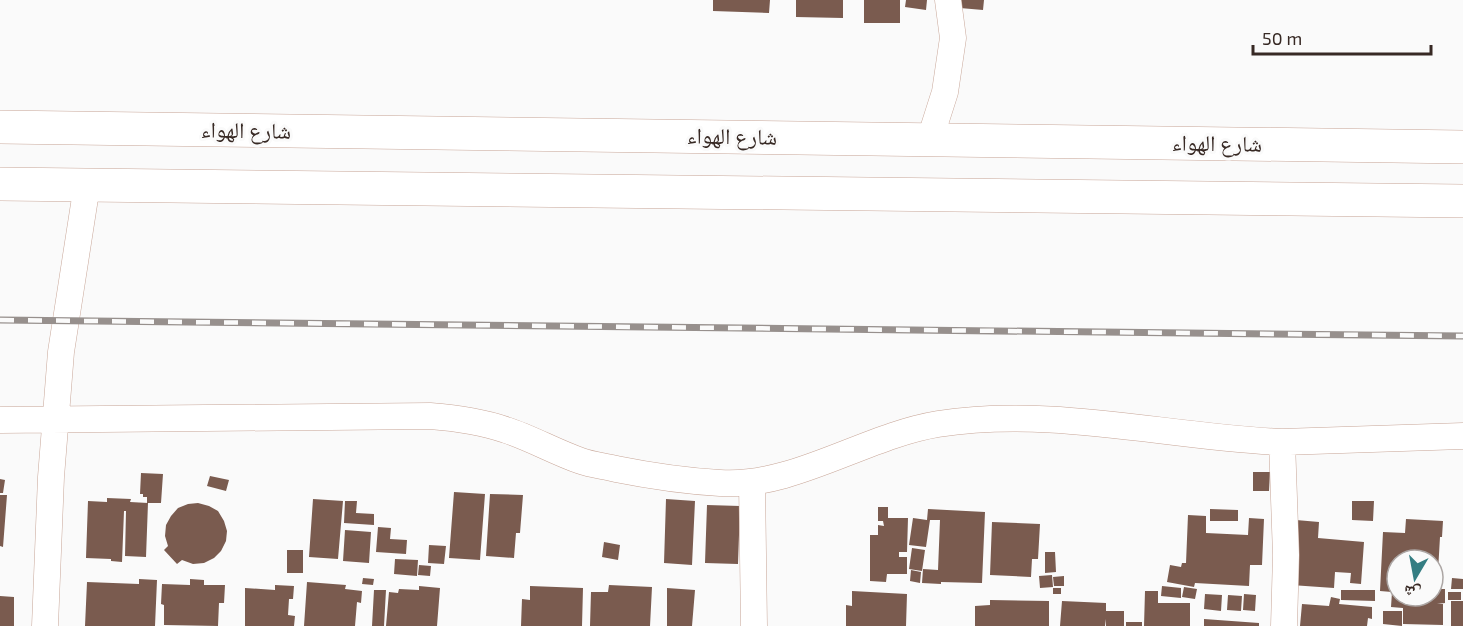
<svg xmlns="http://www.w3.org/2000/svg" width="1463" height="626" viewBox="0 0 1463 626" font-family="'Exo 2','Noto Naskh Arabic',sans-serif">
<rect width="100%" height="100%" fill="#fafafa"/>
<path fill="#7a5b4f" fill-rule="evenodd" d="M713 0H770L769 13 713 11Z
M796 0H843V18L796 17Z
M864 0H900V23H864Z
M906 0H927L926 10 905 7Z
M960 0H984L983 10 960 8Z
M1253 472H1270L1269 491H1253Z
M141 473 163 474 161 503H147V497H143V494H140Z
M210 476 229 480 226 491 207 486Z
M0 479 5 480 3 493H0Z
M454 492 485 494 480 560 449 558Z
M490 494 523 495 520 533H516L514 558 486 556Z
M0 495H7L3 547 0 546Z
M107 498 131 499 130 502 148 503 146 557 125 556 126 511H124L122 562 111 561V559L86 558 88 501 107 502Z
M313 499 343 501 338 559 309 557Z
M666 499 695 501 692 565 664 563Z
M345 501H357L356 513 374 514V525L344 523Z
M1352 501H1374L1373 521 1352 520Z
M198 503 209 506 218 511 224 521 227 531 226 541 221 551 214 558 204 563 193 564 182 560 177 564 164 550 168 546 165 536 166 525 171 516 178 508 188 504Z
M707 505 740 506 738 564 705 563Z
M878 507H888V518H908L907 552H899V557H907V574H887L886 582 870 581V535H878V525L884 526 883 521H878Z
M928 509 985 512 982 583 941 582V584L922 583 923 569 938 570 940 520H930L926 547 909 545 913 518 927 520Z
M1210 509 1238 510V521H1210Z
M1188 515 1206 516V533L1248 535 1249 518 1264 519 1262 565H1250L1249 586 1195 583 1194 587 1167 582 1170 565 1181 567 1182 563H1186Z
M1406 519 1443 521 1442 537H1440L1437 589H1445V603L1437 604H1443V625L1403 624V608L1391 607 1392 592 1380 591 1383 532 1405 533ZM1397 560H1433V596H1397Z
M1296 520 1319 522 1318 538 1364 542 1361 584 1350 583 1351 573 1335 572 1334 588 1291 585Z
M992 522 1040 524 1038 559H1032L1031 577 990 575Z
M378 527 391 528 390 539 407 540 406 554 376 552Z
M345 530 371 532 369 563 343 561Z
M604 542 620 545 618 560 602 557Z
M429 545 446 546 444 564 428 563Z
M912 548 925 550 922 571 909 569Z
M287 550H303V573H287Z
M1045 552H1055L1056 572 1045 573Z
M395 559 418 560 417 576 394 574Z
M419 565 431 566 430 576 418 575Z
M911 570 921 572 920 583 910 581Z
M1052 575 1053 587 1040 588 1039 576Z
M1064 576V586H1054L1053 577Z
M363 578 374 579 373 585 362 584Z
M1452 578 1463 579V589H1451Z
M139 579 157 580 155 626H85L87 582 139 584Z
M190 579 204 580V585H225L224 603H219L218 626 164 625V605L161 604 162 584 190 585Z
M307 582 346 585 345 589 362 591 361 603 357 602 355 626H304Z
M275 585 294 586 293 599H289L288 615 295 616 294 626H245V588L275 590Z
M609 585 652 587 650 626H590L591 592H608Z
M419 586 440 588 437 626H386L389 592 398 593 399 589 419 590Z
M530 586 583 588 582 626H521L522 599 530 600Z
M1162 586 1181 588V598L1161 596Z
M1184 587 1197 589 1195 599 1182 597Z
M667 588 695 590 692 626H667Z
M1053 588H1061V594H1053Z
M374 590H386L384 626H372Z
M1341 590H1375V601L1341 600Z
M852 591 907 594 906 626H846V605L852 606Z
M1145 591H1158V603H1190V626H1144Z
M1448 592H1461V600H1448Z
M1205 594 1222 595 1221 611 1204 609Z
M1244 594 1256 595 1255 611 1243 610Z
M1228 595 1242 596 1241 611 1227 610Z
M0 596 14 597V626H0Z
M1331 597 1340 599 1339 604 1372 607V619L1368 618 1367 626H1300L1302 604 1329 606Z
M990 600 1049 601V626H975V606L990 605Z
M1062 601 1106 603V611H1124V626H1106L1105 619V626H1060Z
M1451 601H1463V626H1451Z
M1383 611H1402V626L1383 624Z
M1204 619 1259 623V626H1204Z
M1126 622H1142V626H1126Z"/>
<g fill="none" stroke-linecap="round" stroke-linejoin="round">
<defs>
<path id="minor" d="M930 139 945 92 953 38 948 0
M0 420 430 416C456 418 480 421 506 430 531 438 555 452 581 461 592 465 605 466 616 469 651 476 685 481 720 483 793 488 865 436 938 424 1052 406 1167 437 1282 442L1463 436
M1282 442 1286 555 1284 626
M752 483 754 626
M45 626 51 477 61 352 87 185"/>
<path id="highway" d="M0 127 1463 147
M0 184 1463 201"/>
</defs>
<use href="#minor" stroke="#c8a698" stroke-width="27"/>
<use href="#highway" stroke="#c8a698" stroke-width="34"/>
<use href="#minor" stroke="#fff" stroke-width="26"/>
<use href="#highway" stroke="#fff" stroke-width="33"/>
<defs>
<path id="rail" d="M0 320 1463 336"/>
</defs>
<use href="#rail" stroke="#97908d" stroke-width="7"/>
<use href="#rail" stroke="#fafafa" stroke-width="4.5" stroke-dasharray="14" stroke-linecap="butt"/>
</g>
<g text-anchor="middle" stroke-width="6" stroke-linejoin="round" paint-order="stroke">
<g font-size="22" fill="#372924" stroke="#fafafa">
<text transform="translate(246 130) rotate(1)" y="8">شارع الهواء</text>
<text transform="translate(732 136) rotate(1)" y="8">شارع الهواء</text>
<text transform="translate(1217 143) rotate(1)" y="8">شارع الهواء</text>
</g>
</g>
<g transform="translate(1415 578) rotate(190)"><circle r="28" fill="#fafafa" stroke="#aca6a4" stroke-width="1.5"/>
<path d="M0-4.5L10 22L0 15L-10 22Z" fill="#347d82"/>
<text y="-9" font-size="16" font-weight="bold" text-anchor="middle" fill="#372924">ش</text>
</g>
<path d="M1253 45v9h178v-9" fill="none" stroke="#372924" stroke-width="3"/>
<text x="1262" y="45" font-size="18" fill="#372924" stroke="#fafafa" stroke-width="4.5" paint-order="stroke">50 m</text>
</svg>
